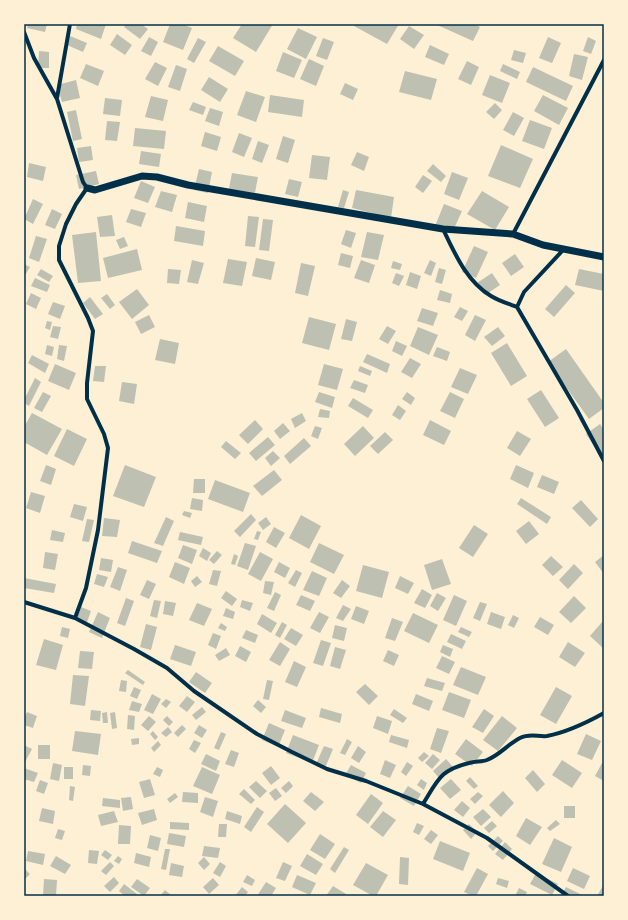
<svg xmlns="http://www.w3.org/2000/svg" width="628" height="920" viewBox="0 0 628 920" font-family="'Fira Sans',sans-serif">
<rect width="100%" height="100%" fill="#fdf0d5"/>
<path fill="#bec0b2" d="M28 24H47L45 32 27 28Z
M77 24H106L101 39 76 29Z
M126 24H141L148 29 140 39 124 27Z
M170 24H182L192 28 183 50 163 42Z
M242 24H273L256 52 233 38Z
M356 24H399L387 44 354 26Z
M435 24H474L480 27 473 41Z
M409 26 424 35 414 49 400 39Z
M298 28 317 37 306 59 287 49Z
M117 34 132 45 125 55 110 45Z
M70 36 87 43 83 52 67 45Z
M149 37 158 42 151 56 141 51Z
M548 37 561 43 552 63 539 58Z
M588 37 596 41 591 54 583 51Z
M198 38 206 42 194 63 187 59Z
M323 38 334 42 327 60 316 56Z
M430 45 449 54 444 65 425 57Z
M218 46 244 61 235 76 209 61Z
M514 50 526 53 523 63 511 60Z
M39 51 49 52V68H38Z
M283 52 302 60 294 78 276 71Z
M574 54 588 57 582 80 569 76Z
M309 59 324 66 316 86 300 79Z
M467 61 479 67 471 85 458 79Z
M155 62 167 68 158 86 145 79Z
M86 64 104 71 98 86 80 78Z
M503 64 520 72 517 79 500 71Z
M176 65 187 69 180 91 168 87Z
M533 67 573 86 566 101 526 82Z
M405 71 437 79 431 100 399 92Z
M490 75 510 83 502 103 482 95Z
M209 77 228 89 220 102 201 90Z
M76 80 80 98 62 102 57 85Z
M345 83 358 89 353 100 340 94Z
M246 91 265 97 256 122 237 115Z
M270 95 304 100 302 117 268 112Z
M543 95 568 108 559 125 534 111Z
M151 96 168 100 163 121 145 117Z
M105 98 122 100 120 116 103 114Z
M193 102 206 107 203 115 189 110Z
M495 103 502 110 494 119 486 112Z
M210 108 223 112 219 126 205 121Z
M76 110 82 139 73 141 67 112Z
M513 112 524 118 514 136 503 130Z
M530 120 552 128 544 149 522 141Z
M107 121 120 122 117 141 105 140Z
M135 128 166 131 164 149 133 146Z
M205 132 221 137 217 151 201 146Z
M239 133 252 138 244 157 232 152Z
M283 136 295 140 288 163 276 159Z
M258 141 269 145 262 163 252 159Z
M501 145 533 159 520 188 488 176Z
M91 146 93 160 79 162 77 148Z
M141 151 161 154 159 167 139 164Z
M357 152 369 157 364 171 351 165Z
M312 155 330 157 327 180 309 178Z
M29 163 46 167 43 181 27 177Z
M433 164 446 176 441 182 427 171Z
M199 169 212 172 208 193 194 190Z
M96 171 99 184 79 189 76 175Z
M452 172 468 178 459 200 444 194Z
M232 173 258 177 254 198 228 194Z
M423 175 432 181 423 193 415 187Z
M289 179 302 182 298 197 285 194Z
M141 181 155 187 148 203 134 198Z
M343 190 349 192 344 208 338 207Z
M356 190 394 197 391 218 352 208Z
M161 191 177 195 172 212 155 207Z
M482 191 509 207 495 230 467 214Z
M33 199 43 204 33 224 24 219Z
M188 202 207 206 204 222 185 218Z
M444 204 462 211 452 233 435 226Z
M52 209 62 214 55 229 45 225Z
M131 209 146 213 141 227 126 222Z
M112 215 115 236 100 237 97 217Z
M248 216 259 217 255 247 245 246Z
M263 219 273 220 269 251 259 250Z
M176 226 205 231 203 246 174 241Z
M346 230 356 233 351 248 341 244Z
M96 232 101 281 78 283 72 235Z
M367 232 384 235 378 260 361 257Z
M36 236 47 239 39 262 29 258Z
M124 237 128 246 120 249 116 240Z
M474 246 488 252 476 278 462 272Z
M137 249 142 270 108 278 103 258Z
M341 253 353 256 350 268 338 265Z
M515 254 524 267 511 276 502 263Z
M256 258 275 262 271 280 252 276Z
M228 259 247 262 242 286 223 283Z
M192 260 204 263 198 284 187 282Z
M361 260 375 265 369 283 354 278Z
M430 260 436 263 431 276 424 273Z
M393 261 402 264 400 270 391 268Z
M301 263 315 266 308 296 295 293Z
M24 264 30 267 24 277Z
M439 268 446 270 442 284 435 282Z
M41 269 53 276 49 282 37 275Z
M168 269 181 270 179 284 167 283Z
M579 269 604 274V291L575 285Z
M410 272 421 276 417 289 406 285Z
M396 273 404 276 399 286 392 283Z
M492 273 500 285 485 295 477 283Z
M35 278 50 285 47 292 31 286Z
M566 285 575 293 554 317 545 309Z
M137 289 149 305 132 319 119 302Z
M440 290 452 294 450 303 437 300Z
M31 293 41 298 36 309 26 304Z
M107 294 115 305 110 309 101 298Z
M90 297 103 314 95 319 83 303Z
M53 302 65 306 60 319 48 314Z
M460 307 468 311 462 321 454 317Z
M422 308 438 313 433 326 417 321Z
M149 315 155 327 141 334 135 322Z
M475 315 486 320 475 341 465 335Z
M309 317 336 324 329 350 302 343Z
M346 319 357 322 352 341 341 339Z
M47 321 52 322 50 330 45 328Z
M53 326 61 327 58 339 50 337Z
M387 326 396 331 388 344 379 339Z
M418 327 438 335 429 355 410 346Z
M498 327 505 336 492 346 484 337Z
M160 339 179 343 175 364 155 360Z
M396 341 407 346 402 356 392 351Z
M507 343 527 376 511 386 491 353Z
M47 345 54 347 52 356 45 354Z
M59 345 67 346 64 361 57 359Z
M437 347 450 352 447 361 433 356Z
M566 349 604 403V408L589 419 548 362Z
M367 354 390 364 387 373 363 362Z
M32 355 49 364 45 373 28 363Z
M410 358 421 364 412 378 401 372Z
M55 364 76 373 69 390 48 381Z
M324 364 343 369 337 390 318 385Z
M95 366H106L104 382 93 381Z
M360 366 372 371 370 376 358 371Z
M460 368 477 375 468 394 451 387Z
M35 378 41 382 29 406 24 403V400Z
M354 380 368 385 365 393 350 388Z
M122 382 137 384 134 404 119 401Z
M541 390 559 418 545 427 527 399Z
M43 392 51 396 42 412 34 408Z
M319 392 335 397 332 408 315 402Z
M407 392 415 398 411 405 402 399Z
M450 392 464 399 455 418 440 411Z
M353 398 373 410 368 418 348 406Z
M398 405 406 411 400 420 392 415Z
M320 409 330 411 329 418 318 417Z
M32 413 62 429 47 455 24 442V427Z
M302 413 306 421 295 428 291 419Z
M255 420 263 429 248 444 239 435Z
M430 420 451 431 444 445 423 435Z
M283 423 290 431 280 439 274 431Z
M600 424 604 430V461L586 434Z
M315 426 322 428 318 439 311 436Z
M363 426 374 438 355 456 344 444Z
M67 429 87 439 74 466 54 456Z
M517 431 531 439 520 456 507 448Z
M385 432 393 440 378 454 370 446Z
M268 437 275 445 256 461 249 453Z
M304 438 311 446 290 464 284 456Z
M226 441 241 453 235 459 221 447Z
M273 451 280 458 271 466 265 458Z
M46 465 56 469 51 485 40 481Z
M125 465 156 477 144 507 113 496Z
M516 465 534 473 528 488 510 479Z
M274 470 282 480 262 496 253 486Z
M542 475 559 482 554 494 537 487Z
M194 479H205V493H193Z
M215 480 250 493 243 512 208 499Z
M31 492 45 496 40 513 26 508Z
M192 498 203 500 202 511 190 509Z
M521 498 551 517 547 524 517 504Z
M581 500 598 519 590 527 572 508Z
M74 504 87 507 83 521 70 517Z
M184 511 192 513 190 518 182 515Z
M251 514 256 520 240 537 234 531Z
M301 515 321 526 309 549 289 538Z
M166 517 174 521 163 546 154 543Z
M266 517 271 524 263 530 258 523Z
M104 518 120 520 117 537 102 536Z
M87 519 94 520 89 542 82 541Z
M529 521 539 534 526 544 516 531Z
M474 525 488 534 473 557 459 548Z
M274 527 285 533 276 548 266 542Z
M52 530 65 533 63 542 50 540Z
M257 531 261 532 258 540 254 539Z
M180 532 203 537 201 545 178 540Z
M132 541 162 551 157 563 128 553Z
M245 543 256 546 248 570 237 566Z
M319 543 344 555 334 574 310 562Z
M183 545 197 550 192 564 178 558Z
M203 548 211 553 207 561 199 556Z
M217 551 222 555 214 564 209 560Z
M45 552 58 554 55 570 43 568Z
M260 552 273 559 261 581 248 574Z
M234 554 238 556 235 565 231 564Z
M604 555V574L595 562Z
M551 556 563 567 553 576 542 565Z
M101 558 113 560 111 572 99 570Z
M442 559 451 584 432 590 424 565Z
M175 562 190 568 184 584 169 577Z
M279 562 290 568 285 578 274 572Z
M574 564 583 573 568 589 559 580Z
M363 565 389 572 382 598 356 591Z
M118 567 127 570 120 591 110 587Z
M213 570 221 571 217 586 209 584Z
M296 570 302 573 295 587 288 583Z
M312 571 327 578 319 596 303 590Z
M97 574 108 577 104 587 94 584Z
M197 576 202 582 195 587 191 581Z
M400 576 414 583 408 594 395 588Z
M24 578 56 584 54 593 24 588Z
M147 580 156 584 149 599 140 595Z
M342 580 350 586 341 598 333 593Z
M265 581 274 582 271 595 263 593Z
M422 589 432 595 425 608 414 603Z
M226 591 237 599 232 606 221 598Z
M275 592 281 595 274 611 267 608Z
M437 593 446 598 438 611 430 606Z
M301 595 315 601 310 611 296 605Z
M454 595 467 601 456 626 443 620Z
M574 596 586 608 571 623 559 612Z
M126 598 134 601 125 626 117 623Z
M154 600 161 601 157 618 150 616Z
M242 600 253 603 250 611 240 607Z
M165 601 176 603 173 616 163 614Z
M480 602 487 604 480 621 473 618Z
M197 603 212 609 204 626 189 620Z
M343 605 351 609 343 621 336 618Z
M356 606 369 611 364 624 351 619Z
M81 607 91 611 86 625 76 621Z
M226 608 235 612 233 619 223 616Z
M98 612 110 618 102 638 89 632Z
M319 612 329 617 320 633 310 628Z
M491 612 505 617 501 629 487 624Z
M413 613 438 625 429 643 404 631Z
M262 614 277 623 271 633 257 624Z
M513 615 519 618 514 628 508 625Z
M540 617 554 625 548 635 534 627Z
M392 618 403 622 395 641 385 638Z
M282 622 287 625 280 638 275 635Z
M602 622 604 624V649L590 636Z
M221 623 227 627 225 631 218 628Z
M146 624 157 627 151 650 140 647Z
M335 625 347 628 344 641 332 638Z
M62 627 70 629 68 638 60 636Z
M461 627 472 632 469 637 458 632Z
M291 628 303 635 296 646 284 639Z
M246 630 258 635 255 643 242 638Z
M213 633 221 636 216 649 208 645Z
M451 634 466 641 462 649 447 642Z
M44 639 63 645 56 670 36 665Z
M321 640 331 643 323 666 313 663Z
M280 642 290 649 280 666 269 660Z
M568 642 585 653 575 667 559 657Z
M175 645 196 652 191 666 170 659Z
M443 645 453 649 450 657 440 652Z
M240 646 251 652 246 662 235 656Z
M335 647 346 650 340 669 330 666Z
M226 648 230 655 219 661 215 655Z
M388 650 399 655 394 666 383 661Z
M80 651 94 652 92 669 78 668Z
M442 656 455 662 449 674 436 668Z
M294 661 306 667 297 687 285 682Z
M461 667 486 677 478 695 453 685Z
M128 670 145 682 143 685 125 673Z
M196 672 212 683 205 693 189 682Z
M73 675 89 676 85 706 70 704Z
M427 678 445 683 442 691 424 686Z
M121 680 127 681 126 692 119 691Z
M267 680 273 681 269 700 263 699Z
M365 684 378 696 369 705 356 692Z
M134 687 141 690 137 699 130 696Z
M556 687 572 696 556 724 540 715Z
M449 692 471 700 464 718 442 710Z
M152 694 161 699 153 714 144 710Z
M416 694 433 701 429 711 412 704Z
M187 696 195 702 187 712 179 706Z
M166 699 171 702 166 708 161 704Z
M258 700 266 707 261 713 253 706Z
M132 701 142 704 139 712 129 710Z
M202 707 206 712 196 720 192 715Z
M321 708 342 714 340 723 319 717Z
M394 709 407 718 403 723 390 715Z
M484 709 494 716 483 733 472 727Z
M91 710 101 711 100 721 90 720Z
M285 710 306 718 302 728 281 721Z
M27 712 37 716 33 728 24 725V720Z
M107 712 108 723H103L102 713Z
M115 712 117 728 112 729 110 713Z
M128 715 135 716 134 730 127 729Z
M149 716 156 722 148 731 141 725Z
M167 716 173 722 169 726 163 720Z
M377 716 392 721 388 734 373 728Z
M502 716 517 728 498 751 483 740Z
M269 723 285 730 278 747 262 740Z
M182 725 186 729 178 737 174 733Z
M199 725 207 730 202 738 194 733Z
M168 727 172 732 166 737 161 733Z
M437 728 449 731 441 753 430 749Z
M75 731 101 734 98 755 72 751Z
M153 731 158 737 155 740 150 734Z
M221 732 226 734 219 750 214 748Z
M586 734 601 741 592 760 577 754Z
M293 735 319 745 312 763 286 753Z
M391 735 409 740 407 748 389 742Z
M139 738V744L132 745 131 739Z
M347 739 352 742 345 755 340 753Z
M466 739 483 752 472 766 455 754Z
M194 740 201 743 195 753 189 749Z
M158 741 161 745 154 752 151 748Z
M24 745 32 749 24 764Z
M38 745H50V759H38Z
M324 746 333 749 325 768 316 764Z
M358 746 366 752 359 763 351 758Z
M231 750 239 753 234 767 225 764Z
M424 752 429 756 422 762 418 758Z
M206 754 220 761 216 771 201 764Z
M433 754 440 760 432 769 425 763Z
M446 759 453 767 439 778 433 771Z
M385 760 396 765 390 778 380 774Z
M562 760 582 773 572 788 552 775Z
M407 762 413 766 406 776 401 772Z
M53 763 62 765 59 781 50 779Z
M602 763 604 764V781L595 776Z
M83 765 91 766 90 776 82 775Z
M351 765 366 773 361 783 345 775Z
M271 766 280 778 271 785 262 773Z
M64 767H73V779H64Z
M157 767 163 770 160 777 153 774Z
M202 767 220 775 212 794 193 786Z
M24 768 38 773 34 782 24 779Z
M533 770 545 784 537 792 525 778Z
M470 777 478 786 474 789 466 781Z
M150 779 155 795 144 798 139 782Z
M421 779 427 783 424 790 417 785Z
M451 779 461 790 450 799 440 788Z
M40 780 48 783 44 794 36 791Z
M256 781 267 791 260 798 249 787Z
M289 781 293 786 286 793 281 788Z
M70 786 75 787 73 801 69 800Z
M408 786 421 794 414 806 400 798Z
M276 788 282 796 275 801 269 793Z
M244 789 255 800 251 804 239 794Z
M503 791 514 803 501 817 489 805Z
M183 792 198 793V803L182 802Z
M311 792 324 802 315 811 303 801Z
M478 792 483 796 475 804 470 799Z
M175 793 178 797 170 803 167 799Z
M371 794 383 803 368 824 356 815Z
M131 797 133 809 123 811 121 798Z
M205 797 218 801 213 817 200 812Z
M103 798 120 800V808L102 806Z
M462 801 470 808 463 817 454 810Z
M285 804 306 823 288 843 267 824Z
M564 806H575V818H564Z
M257 807 264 812 251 832 244 827Z
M42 808 55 811 53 824 39 821Z
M154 809 157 820 142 825 138 813Z
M483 809 491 817 481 826 473 817Z
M114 811 118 822 101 826 98 815Z
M227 811 242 816 240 824 225 819Z
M383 811 396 820 383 837 370 827Z
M526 818 542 827 530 845 516 836Z
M556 820 560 824 550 831 547 828Z
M492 821 497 826 489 833 484 828Z
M170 822 189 823V830L170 829Z
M417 823 424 826 419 835 413 832Z
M219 824H227L226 837H218Z
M469 824 477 832 471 839 463 830Z
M119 825 131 826 130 844H118Z
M58 829 65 831 62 840 55 838Z
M431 830 438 835 431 844 424 839Z
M169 833 186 836 184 847 167 844Z
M320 834 335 844 325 859 310 850Z
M150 835 161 838 158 851 147 848Z
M498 836 503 841 493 851 488 846Z
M554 838 572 847 561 872 542 864Z
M440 841 470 853 463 871 433 859Z
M505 842 512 849 503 860 495 854Z
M204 846 220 848 218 858 202 856Z
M344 847 349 850 335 873 330 869Z
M165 849H170L166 870 161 869Z
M89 850 99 851 97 864 88 863Z
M105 850 112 855 108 860 101 855Z
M28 851 45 854 43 865 26 861Z
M136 853 151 857 149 867 134 863Z
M307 854 323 864 316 875 300 866Z
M56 856 71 865 65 874 50 866Z
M118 856 122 859 119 864 114 861Z
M204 857 210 864 204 870 198 863Z
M400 857 409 858 408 885 399 884Z
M110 862 114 866 106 875 101 871Z
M220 862 226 866 220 877 213 873Z
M283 862 292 866 285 881 276 878Z
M171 863 184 866 182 877 169 875Z
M366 863 388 875 376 896H373L353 885Z
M477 868 488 874 476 896H473L464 892Z
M573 868 590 876 584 889 567 881Z
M25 869 30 874 24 880V870Z
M536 873 558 884 552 895 530 884Z
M247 875 255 880 252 886 243 882Z
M297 875 316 883 310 895 292 887Z
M114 877 119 883 110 892 104 886Z
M213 878 219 885 209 894 203 887Z
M498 878 509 881 507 888 496 884Z
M44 879 57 880 56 896H43Z
M137 879 150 888 144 896 131 887Z
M266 882 276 888 271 896H257Z
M124 884 137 894 135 896H125L119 891Z
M604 884V896H597Z
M333 886 346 894 344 896H326Z
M242 887 248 892 245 896H235Z
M566 887 584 896H561Z
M519 888 527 892 525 896H515Z
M165 890 172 896H160Z"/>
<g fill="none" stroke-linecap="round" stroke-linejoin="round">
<path stroke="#003049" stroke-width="4" d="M24 32 34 58 57 99 83 182 87 188 76 204 66 224 59 246V260L88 318 93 331 87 383V399L104 434 108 448 98 530 86 588 75 618
M57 98 70 24
M443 229C455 254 467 282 491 296 499 301 509 304 517 307
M513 234 604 60
M564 249 524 292 517 307 577 410 604 461
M24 602 75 618 134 649 167 668 194 691 257 734 292 752 327 769 366 781 423 804 487 838 568 896
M423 804C438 780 440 770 469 763 475 761 482 762 487 760 500 755 508 744 520 738 530 733 538 737 547 736 568 732 586 723 604 713"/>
<path stroke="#003049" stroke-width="7" d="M87 188 95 190 142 176 157 177 188 185 443 229 513 234 543 245 604 257"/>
</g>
<rect width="628" height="920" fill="none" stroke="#fdf0d5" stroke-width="50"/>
<rect x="25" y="25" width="578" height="870" fill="none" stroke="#003049" stroke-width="1.5"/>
</svg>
